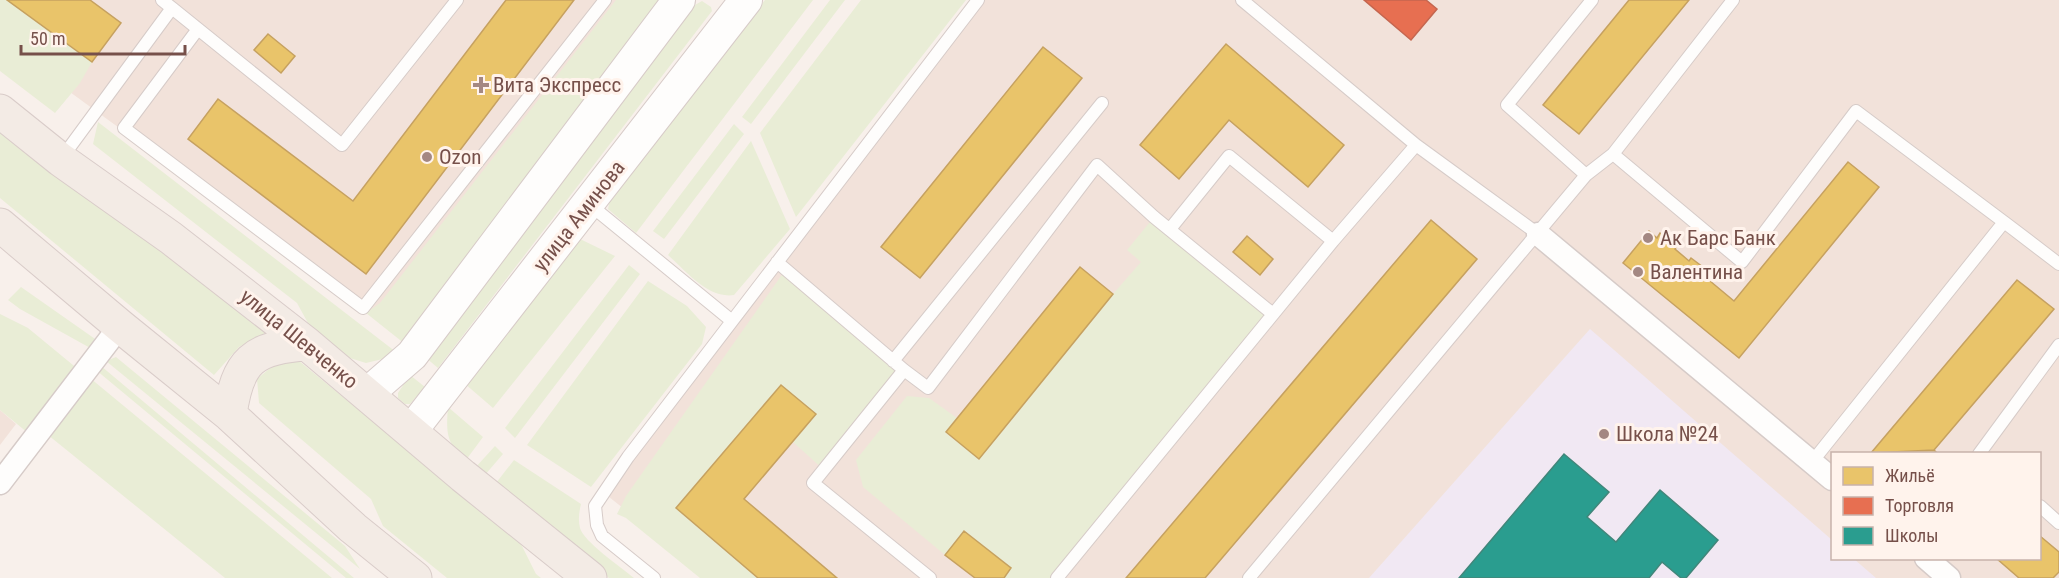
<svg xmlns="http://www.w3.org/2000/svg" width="2059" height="578" viewBox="0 0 2059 578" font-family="'Roboto Condensed',sans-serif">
<rect width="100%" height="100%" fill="#f8f0eb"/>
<path fill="#f2e2da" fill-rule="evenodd" d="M0 0H632L385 322 0 41Z
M974 0H2059V578H711L599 489ZM1832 454H2040V558H1832Z
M0 410 16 424 0 445Z"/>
<path fill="#f1e8f3" d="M1590 329 1832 540V558L1854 559 1876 578H1369Z"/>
<path fill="#e9edd6" d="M0 0H7L92 62 80 83 55 113 0 71Z
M616 0H666L405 344 366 313 380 303Z
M765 0H813L636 233 608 209 611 195Z
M830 0H845L751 124 742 117Z
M861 0H966L796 217 760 133Z
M702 1 711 7 712 11 438 368 425 357 695 5Z
M98 122 396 352 391 357 366 363 340 355 314 334 297 303 93 144Z
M734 124 744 134 664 239 653 231Z
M0 125 265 333 239 347 214 375 0 198Z
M751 141 790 229 734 295C708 299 686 271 668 255Z
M1154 217 1273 314 1057 578H1004L1011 568 964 531 945 555 863 487 856 460 907 396 929 398 957 418 946 433 979 459 1113 294 1141 262 1127 250Z
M578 238 615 256 493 408 464 383Z
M629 265 640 274 515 438 505 428Z
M786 269 904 370 824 470 793 442 816 414 781 385 677 508 758 578H700L626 518 617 514 626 496Z
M648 281 687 306 706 327 702 344 591 487 527 445Z
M21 287 98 341 92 349 20 309 8 300Z
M0 314 28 328 79 370 28 433 0 410Z
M116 357 345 546 360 569 106 361Z
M299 361 520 542 536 574 541 578H447L383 526 371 499 259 403 257 379 275 364Z
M101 366 354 578H346L96 370Z
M410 375 425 387 410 404H405L398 398V393Z
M90 378 332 578H225L48 435Z
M448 407 483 437 466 460C446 444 446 432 448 407Z
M495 446 503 454 484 476 475 468Z
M514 460 581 504C579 512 578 520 580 528 583 541 622 568 634 578H609L496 483Z"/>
<path fill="#e9c46a" stroke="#c6a160" stroke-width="1.5" d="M7 0H90L121 23 92 62Z
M506 0H574L366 274 188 139 218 99 353 201Z
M1629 0H1689L1579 134 1543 105Z
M268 34 295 56 281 73 254 50Z
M1226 44 1344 145 1308 187 1229 120 1179 179 1140 145Z
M1043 47 1082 78 920 278 881 247Z
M1848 162 1879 187 1739 358 1623 263 1649 231 1657 238 1660 233 1677 246 1675 249 1689 261 1691 258 1708 271 1704 276 1734 301Z
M1431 220 1477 259 1205 578H1126Z
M1247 236 1273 259 1260 275 1233 252Z
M1080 267 1113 294 979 459 946 432Z
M2017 280 2054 309 1934 450 1871 453Z
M781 385 816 414 744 499 837 578H758L676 508Z
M1934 450 1938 454 1871 453Z
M964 531 1011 568 1004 578H975L945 555Z
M2040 536 2059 552V572L2053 578H2019L1996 558H2040Z"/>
<path fill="#e76f51" stroke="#c5664f" stroke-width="1.5" d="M1364 0H1426L1437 9 1411 40Z"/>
<path fill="#2a9d8f" stroke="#41867a" stroke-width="1.5" d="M1564 454 1609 492 1587 517 1616 542 1660 490 1718 540 1686 578H1681L1662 562 1649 578H1459Z"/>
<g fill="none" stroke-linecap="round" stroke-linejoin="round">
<defs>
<path id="lane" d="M1242 0 1416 145
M172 8 342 145 457 0
M198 29 124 128 363 308 605 0
M1613 154 1742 262 1856 111 2004 222
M61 159 172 8 162 0
M1586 175 1507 105 1592 0
M589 204 732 321
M1170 229 1229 156 1333 241
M777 262 904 370 928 388 1097 165 1154 217 1273 314
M893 361 1102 103
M904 370 813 483 930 578
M1979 454 2059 345
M1812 462 2004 222 2059 264
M2040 506 2059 523
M654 578 602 536 597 525 595 506 628 457 978 0
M1057 578 1333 241 1416 145 1538 234
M1249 578 1586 175 1613 154 1733 0"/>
<path id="street" d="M1538 234 1832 479
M0 483 120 326
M1926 558 1949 578"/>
<path id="secondary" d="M367 394 412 355 679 0
M411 431 746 0"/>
<path id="primary" d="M0 111 61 160 171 238 307 344 463 476 590 578
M0 225 120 326 230 415 353 528 415 578
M230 415C237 361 253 347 307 344"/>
</defs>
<use href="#lane" stroke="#d6cbc8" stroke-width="14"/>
<use href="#street" stroke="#d6cbc8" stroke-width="25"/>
<use href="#secondary" stroke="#d7cbc8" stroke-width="34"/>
<use href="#primary" stroke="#d9ccc9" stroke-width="35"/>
<use href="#lane" stroke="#fefdfc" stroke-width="12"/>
<use href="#street" stroke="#fefdfc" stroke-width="22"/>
<use href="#secondary" stroke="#fefdfc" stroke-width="32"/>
<use href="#primary" stroke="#f3ebe5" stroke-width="33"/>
</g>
<g fill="#a48882" stroke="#fff3ec" stroke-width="2">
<path d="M478 76h6v6h6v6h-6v6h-6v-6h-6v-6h6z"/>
<circle cx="427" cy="157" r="6"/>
<circle cx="1648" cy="238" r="6"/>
<circle cx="1638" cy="272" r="6"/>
<circle cx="1604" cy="434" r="6"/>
</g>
<g text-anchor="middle" stroke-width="6" stroke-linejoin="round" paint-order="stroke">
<g font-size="21" fill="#76504a" stroke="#fff3ec" text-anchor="start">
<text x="493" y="92">Вита Экспресс</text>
<text x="439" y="164">Ozon</text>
<text x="1660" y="245">Ак Барс Банк</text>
<text x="1650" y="279">Валентина</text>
<text x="1616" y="441">Школа №24</text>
</g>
<g font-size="21" fill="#76504a" stroke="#fff3ec">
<text transform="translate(579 216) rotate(-52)" y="7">улица Аминова</text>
<text transform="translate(299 339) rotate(39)" y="7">улица Шевченко</text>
</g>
</g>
<rect x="1831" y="452" width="210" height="108" fill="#fff3ec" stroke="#c8b2ab" stroke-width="1.5"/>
<rect x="1843" y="467" width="30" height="18" fill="#e9c46a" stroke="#c8b2ab" stroke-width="1.5"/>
<text x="1885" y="482" font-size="18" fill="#76504a">Жильё</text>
<rect x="1843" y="497" width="30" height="18" fill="#e76f51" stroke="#c8b2ab" stroke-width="1.5"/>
<text x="1885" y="512" font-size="18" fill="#76504a">Торговля</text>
<rect x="1843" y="527" width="30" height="18" fill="#2a9d8f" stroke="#c8b2ab" stroke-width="1.5"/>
<text x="1885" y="542" font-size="18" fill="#76504a">Школы</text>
<path d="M21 45v9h164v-9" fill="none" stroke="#76504a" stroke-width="3"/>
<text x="30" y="45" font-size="18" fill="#76504a" stroke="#fff3ec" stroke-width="4.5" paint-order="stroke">50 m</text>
</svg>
